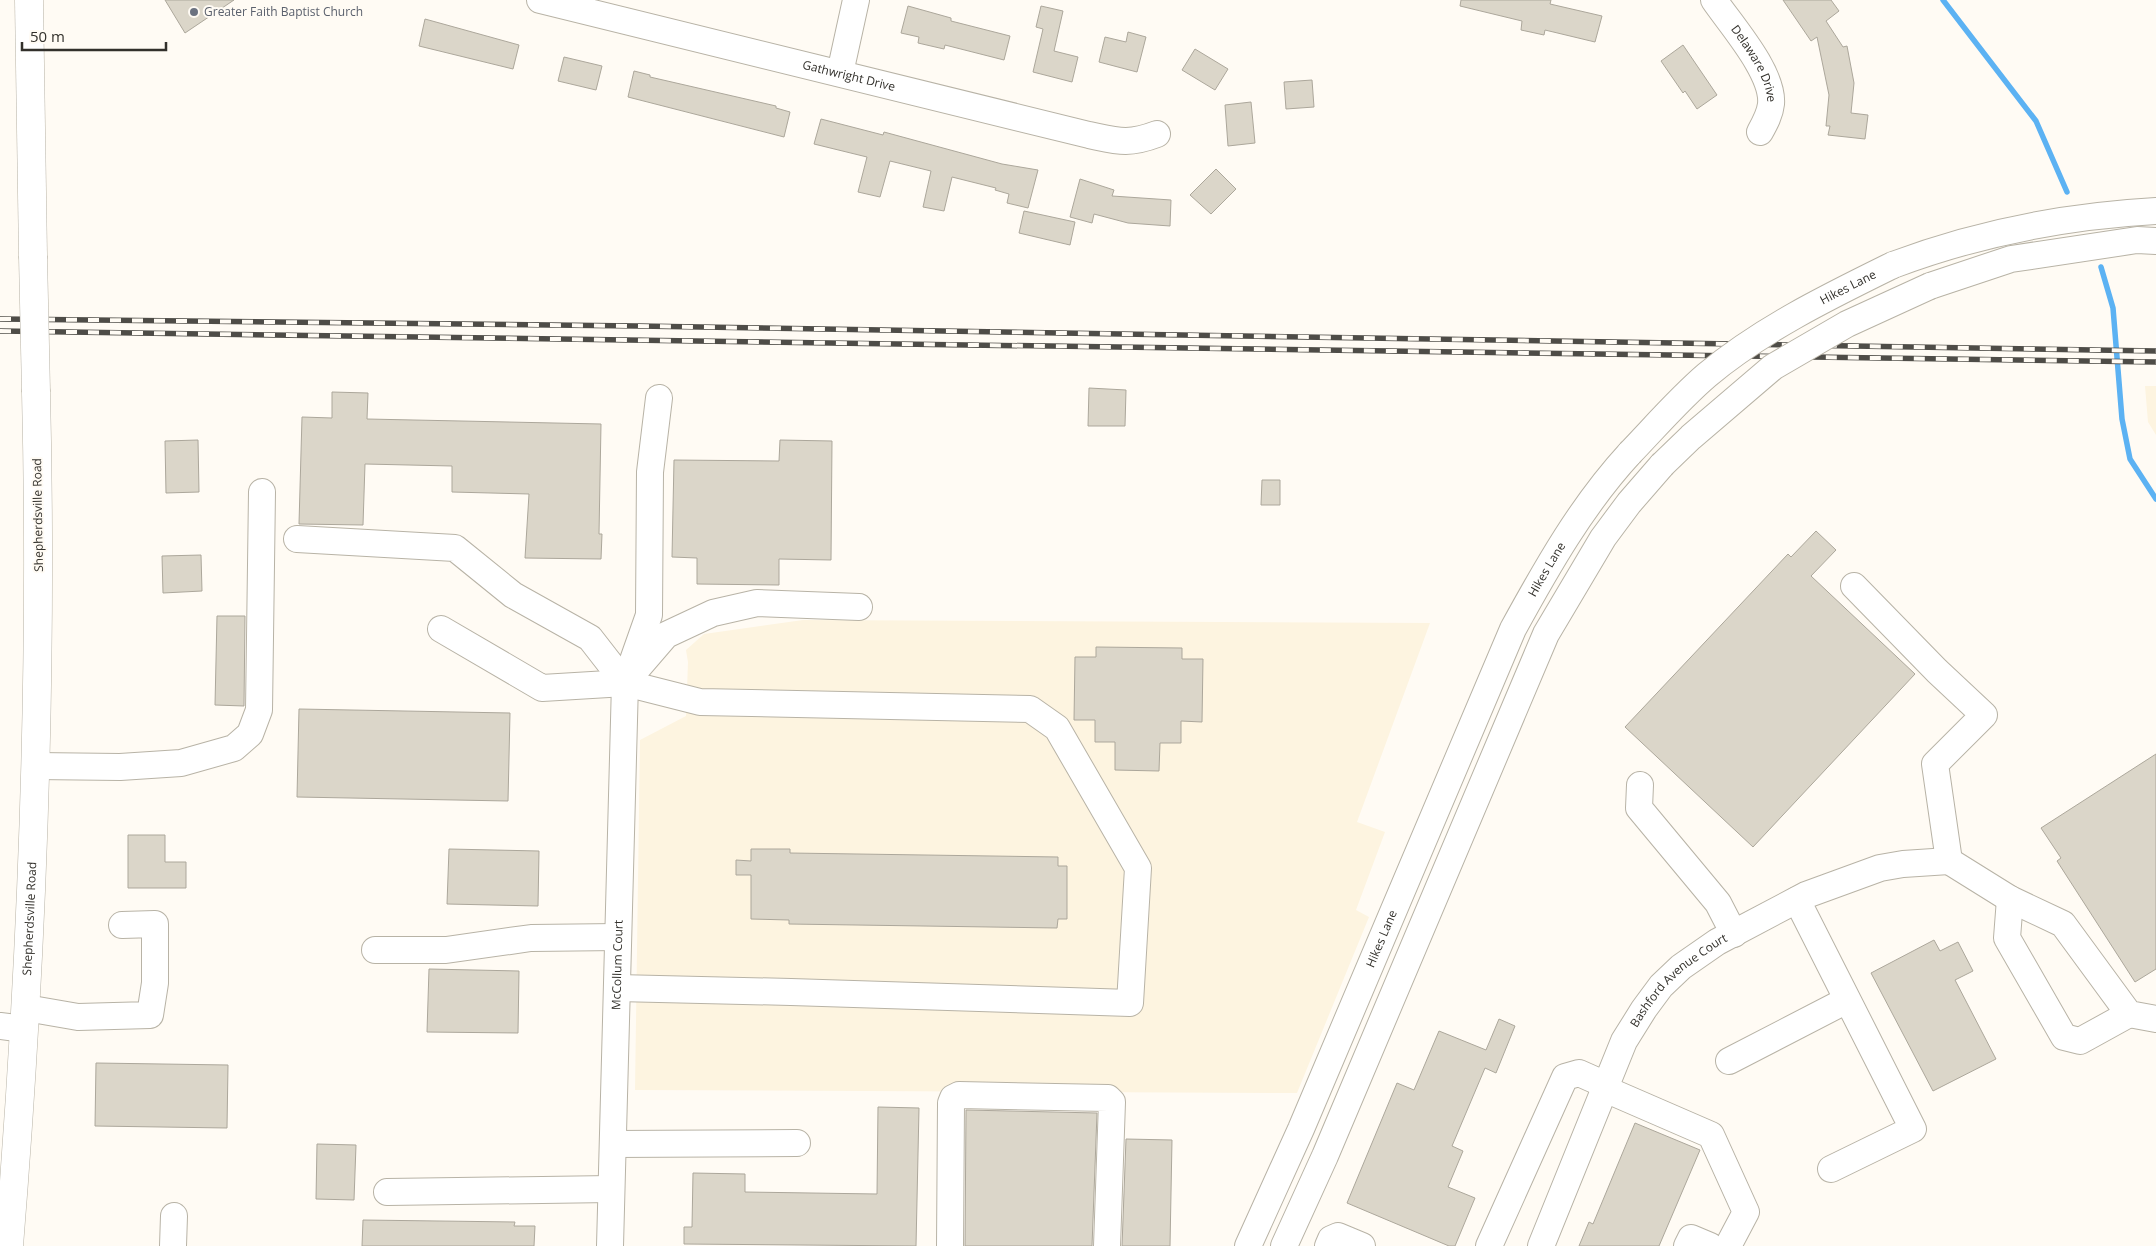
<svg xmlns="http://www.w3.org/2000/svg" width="2156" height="1246" viewBox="0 0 2156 1246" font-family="'Open Sans',sans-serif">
<rect width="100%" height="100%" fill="#fffbf4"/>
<path fill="#fdf4e0" d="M2145 386H2156V435L2148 422Z
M803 620 1430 623 1357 822 1385 832 1356 910 1369 917 1297 1093 635 1090 640 740 686 716 688 662 686 650 704 634Z"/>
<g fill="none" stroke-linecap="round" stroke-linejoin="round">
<path stroke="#5cb2f3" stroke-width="5.5" d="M1943 0 2036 121 2067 192
M2101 267 2113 308 2122 419 2130 459 2156 499"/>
</g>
<path fill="#dbd6c9" stroke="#aca79b" d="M165 0H234L185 33Z
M1461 0H1551L1550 4 1602 16 1595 42 1545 30 1544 35 1521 30 1522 21 1460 6Z
M1783 0H1831L1839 11 1826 21 1843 47 1847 46 1854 83 1851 113 1868 115 1865 139 1828 135 1830 126H1826L1829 95 1817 37 1811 41Z
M908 6 951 18V21L1010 36 1004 60 945 45 944 49 918 43 919 37 901 33Z
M1041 6 1063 11 1054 51 1078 57 1072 82 1033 72 1043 29 1036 27Z
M425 19 519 45 513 69 419 46Z
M1128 32 1146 37 1137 72 1099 62 1105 37 1126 42Z
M1683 45 1717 95 1697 109 1685 91 1683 93 1661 61Z
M1195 49 1228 69 1215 90 1182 70Z
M564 57 602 66 596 90 558 81Z
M634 71 650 75V77L776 106V108L790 112 784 137 628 97Z
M1312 80 1314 107 1286 109 1284 82Z
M1251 102 1255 143 1228 146 1225 105Z
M821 119 883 135 884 132 1002 164 1038 170 1028 208 1007 203 1009 194 995 190 996 188 952 177 944 211 923 207 931 171 890 161 880 197 858 192 867 157 814 144Z
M1216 169 1236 189 1211 214 1190 195Z
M1080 179 1114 190 1112 196 1171 200 1170 226 1128 223 1094 214 1092 223 1070 217Z
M1024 211 1075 222 1070 245 1019 233Z
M1089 388 1126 390 1125 426H1088Z
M332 392 368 393 367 419 601 424 599 534H602L601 559 525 558 529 494 452 492V466L365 464 363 525 299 524 302 417 332 418Z
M198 440 199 492 166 493 165 441Z
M780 440 832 441 831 560 779 559V585L697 584V558L672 557 674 460 779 461Z
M1262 480H1280V505H1261Z
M1816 531 1836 550 1811 576 1915 674 1753 847 1625 727 1788 554 1791 557Z
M201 555 202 591 163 593 162 556Z
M217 616H245L244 706 215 705Z
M1096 647 1182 648V659H1203L1202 722 1181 721V743H1160L1159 771 1115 770V742H1095V720H1074L1075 657H1096Z
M299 709 510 713 508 801 297 797Z
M2156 754V969L2135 982 2057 861 2061 858 2041 828Z
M128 835H165V862H186V888H128Z
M449 849 539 851 538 906 447 904Z
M751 849H790V853L1058 857V866H1067V919H1058L1057 928 789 924V920L751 919V875H736V860L751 861Z
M1934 940 1940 951 1958 942 1973 971 1955 980 1996 1059 1933 1091 1871 973Z
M429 969 519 971 518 1033 427 1032Z
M1499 1019 1515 1026 1496 1073 1485 1068 1452 1146 1463 1151 1448 1187 1475 1198 1455 1246H1449L1347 1203 1397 1083 1414 1090 1439 1031 1486 1050Z
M96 1063 228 1065 227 1128 95 1126Z
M878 1107 919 1108 916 1246 684 1244V1227H692L693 1173 745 1174V1192L877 1194Z
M966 1110 1097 1113 1092 1246H965Z
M1635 1123 1700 1150 1659 1246H1579L1589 1222 1593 1224Z
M1126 1139 1172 1140 1170 1246H1122Z
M317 1144 356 1145 354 1200 316 1199Z
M363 1220 515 1222 514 1226H535L534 1246H362Z"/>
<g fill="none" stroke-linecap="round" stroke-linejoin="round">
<defs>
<g id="minor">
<path id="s1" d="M540 0 1089 135C1118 141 1128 145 1157 134"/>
<path id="s2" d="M1714 0C1731 25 1774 73 1771 104 1770 114 1765 123 1760 132"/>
<path d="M840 73 856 0"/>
<path d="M1893 265C1978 233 2066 216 2156 211"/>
<path d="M1930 286 2011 259 2137 240 2156 241"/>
<path d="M297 539 455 548 513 595 590 638 625 683"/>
<path d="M1854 586 1937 671 1984 715 1935 764 1949 861"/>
<path d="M441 629 542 688 625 683 700 702 1030 709 1057 728 1138 868 1130 1003 791 992 617 988"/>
<path d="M635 671 666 635 713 613 757 603 859 607"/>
<path d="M36 766 120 767 181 763 234 748 250 734 259 710 262 492"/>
<path d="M1640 785 1639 808 1718 903 1734 934"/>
<path d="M1949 861 2010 899 2063 924 2129 1014 2156 1019"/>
<path d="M2010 899 2007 938 2064 1037 2080 1041 2129 1014"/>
<path d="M1797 900 1913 1129 1831 1169"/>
<path d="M375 950H446L531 938 618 937"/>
<path d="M26 1008 78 1017 150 1015 155 983V924L122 925"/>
<path d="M0 1026 24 1029"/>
<path d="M1729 1061 1847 1000"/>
<path d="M1605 1089 1711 1135 1746 1212 1728 1246"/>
<path d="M613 1144 797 1143"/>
<path d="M387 1192 611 1189"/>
<path d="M173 1246 174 1216"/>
<path id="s3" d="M610 1246 625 683 649 615 650 472 659 398"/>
<path d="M950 1246 951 1103 953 1098 959 1095 1108 1098 1112 1102 1107 1246"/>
<path id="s4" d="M1248 1246 1301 1129 1513 629C1547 567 1582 505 1630 453"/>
<path d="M1284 1246 1325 1156 1546 634 1603 538 1629 503 1662 465"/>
<path d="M1328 1246 1331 1239 1338 1236 1362 1246"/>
<path d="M1489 1246 1565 1077 1579 1073 1606 1085"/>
<path id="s5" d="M1541 1246 1624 1041 1644 1009 1661 986 1681 967 1717 942 1806 895 1880 868 1903 864 1949 861"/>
<path d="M1687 1246 1691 1238 1710 1246"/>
</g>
<g id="major">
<path d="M29 0 33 256"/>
<path id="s6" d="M9 1246C32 962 43 677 36 392"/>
</g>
</defs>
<use href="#minor" stroke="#b8b3a6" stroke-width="28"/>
<use href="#major" stroke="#b8b3a6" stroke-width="29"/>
<use href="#minor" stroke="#fff" stroke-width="26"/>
<use href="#major" stroke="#fff" stroke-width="28"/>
<defs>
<path id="rail" d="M0 319 638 326 2156 351
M0 331 2156 362"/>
</defs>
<use href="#rail" stroke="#4e4c47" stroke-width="5.5"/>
<use href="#rail" stroke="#fffbf4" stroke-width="4" stroke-dasharray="11" stroke-linecap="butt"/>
<defs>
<g id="minor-bridge">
<path id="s7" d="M1630 453C1655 427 1680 398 1707 375 1762 329 1830 296 1893 265"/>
<path d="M1662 465 1691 437 1773 367 1847 324 1930 286"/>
</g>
<path id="major-bridge" d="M33 256 36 392"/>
</defs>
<use href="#minor-bridge" stroke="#b8b3a6" stroke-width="28" stroke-linecap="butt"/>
<use href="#major-bridge" stroke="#b8b3a6" stroke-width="29" stroke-linecap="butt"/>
<use href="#minor-bridge" stroke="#fff" stroke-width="26"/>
<use href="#major-bridge" stroke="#fff" stroke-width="28"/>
</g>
<circle fill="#6b7280" stroke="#fffbf4" stroke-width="2" cx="194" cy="12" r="5"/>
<g text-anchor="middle" stroke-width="4" stroke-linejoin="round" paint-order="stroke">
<g font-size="12" fill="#5b616d" stroke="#fffbf4" text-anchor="start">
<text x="204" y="16">Greater Faith Baptist Church</text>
</g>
<g font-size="12" fill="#32302b" stroke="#fffbf4">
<text dy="4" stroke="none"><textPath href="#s2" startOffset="76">Delaware Drive</textPath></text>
<text dy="4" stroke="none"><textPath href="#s1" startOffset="318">Gathwright Drive</textPath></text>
<text dy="4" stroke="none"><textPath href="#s7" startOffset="276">Hikes Lane</textPath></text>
<text transform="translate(38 515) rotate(-91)" y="4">Shepherdsville Road</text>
<text dy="4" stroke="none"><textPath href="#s4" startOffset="740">Hikes Lane</textPath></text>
<text dy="4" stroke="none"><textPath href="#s6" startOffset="328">Shepherdsville Road</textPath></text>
<text dy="4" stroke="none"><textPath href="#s4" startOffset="335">Hikes Lane</textPath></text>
<text dy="4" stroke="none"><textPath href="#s3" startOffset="281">McCollum Court</textPath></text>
<text dy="4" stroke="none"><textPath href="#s5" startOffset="304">Bashford Avenue Court</textPath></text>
</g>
</g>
<path d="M22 42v8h144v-8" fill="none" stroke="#32302b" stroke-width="2.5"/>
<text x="30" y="42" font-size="15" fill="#32302b" stroke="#fffbf4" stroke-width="4" paint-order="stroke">50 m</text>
</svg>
